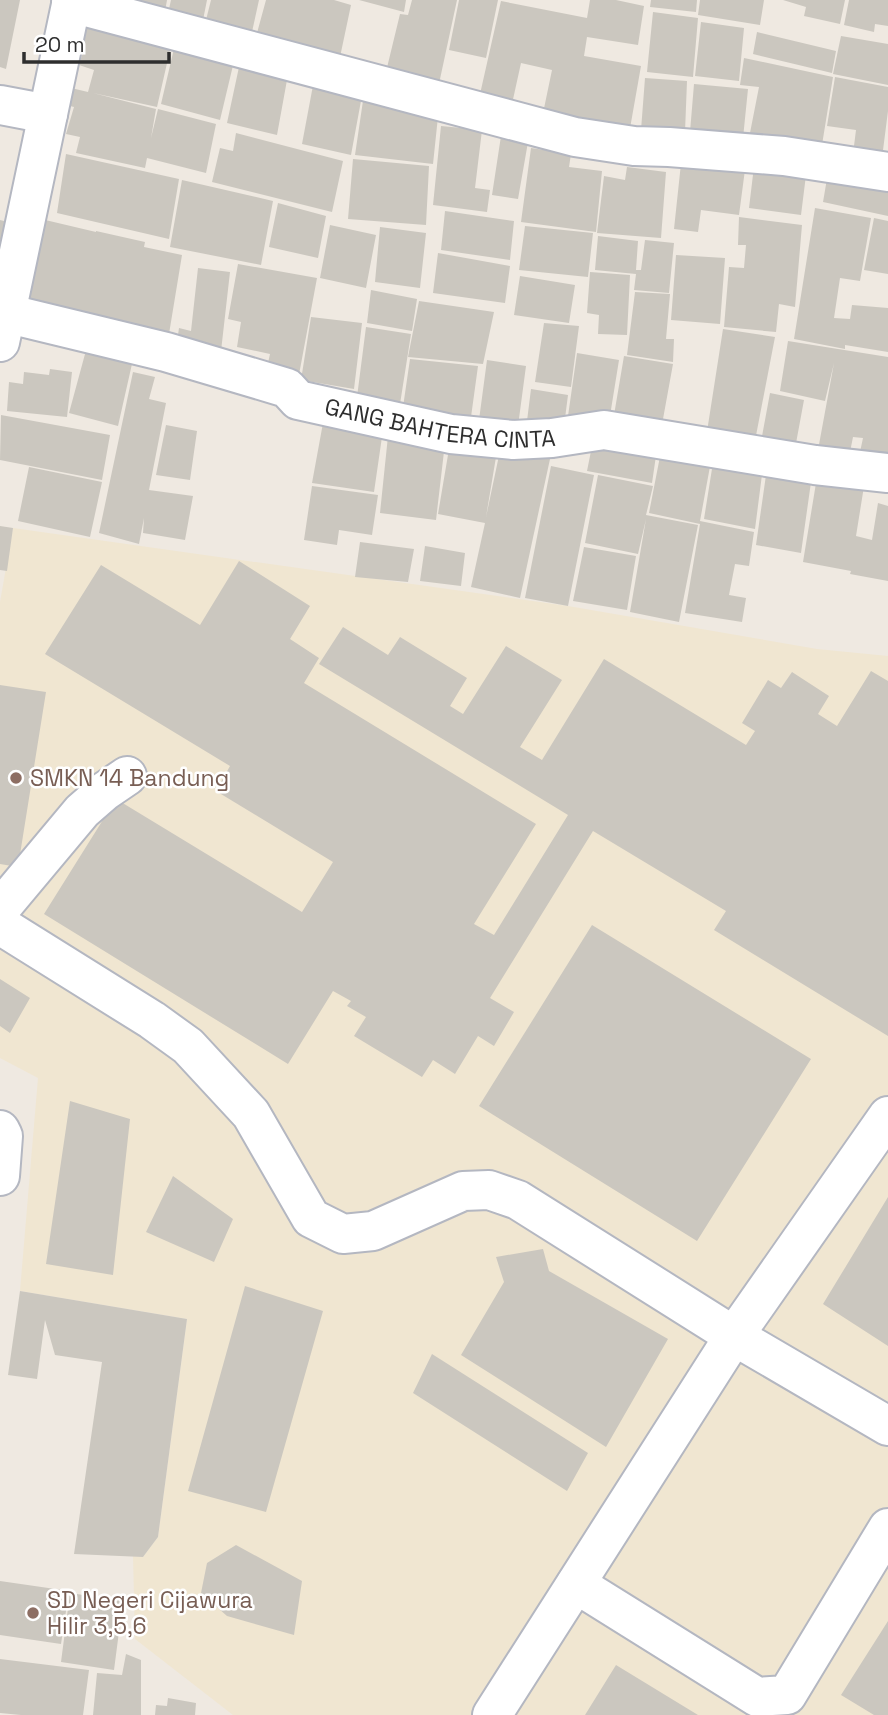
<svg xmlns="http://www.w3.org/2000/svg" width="888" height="1715" viewBox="0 0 888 1715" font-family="'Space Grotesk',sans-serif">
<rect width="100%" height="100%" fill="#efe9e1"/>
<path fill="#f0e6d1" d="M13 528 568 606 817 649 888 656V1715H233L135 1639 133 1556 143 1557 158 1537 187 1319 20 1291 38 1078 0 1058V602Z"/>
<path fill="#cbc7bf" d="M0 0H20L6 69 0 67Z
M98 0H167L164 17Z
M171 0H207L202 25 167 18Z
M211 0H259L250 41 204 28Z
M266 0H334L351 5 340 57 254 44Z
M359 0H406L404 12Z
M412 0H457L437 93 384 80 400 14 408 15Z
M459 0H498L486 58 449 50Z
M590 0H616L644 6 638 45 587 37 584 56 641 66 629 134 542 118 552 70 521 63 510 113 478 103 501 1 587 18Z
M651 0H697L696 12 650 7Z
M700 0H764L760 25 698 15Z
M783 0H845L840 24 804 16 806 7Z
M849 0H888V26L875 24 874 32 844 25Z
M653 12 698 18 693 77 647 72Z
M83 13 173 37 157 107 93 93 156 109 151 138 158 109 216 124 206 173 147 158 145 168 76 153 80 137 66 134 74 107 66 105 71 88 88 92 94 70 79 65 85 46 75 43Z
M701 22 744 28 739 81 695 76Z
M757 32 836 51 832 73 753 54Z
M841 36 888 44V85L833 74Z
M176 40 235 57 220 120 161 104Z
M744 58 833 77 821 151 749 138 759 87 740 85Z
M239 67 287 80 277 135 227 123Z
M835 77 888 87V111L882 158 853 154 856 130 827 126Z
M645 78 687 81 685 132 641 130Z
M314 80 363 90 351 155 302 144Z
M694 84 748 89 743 138 690 132Z
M364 94 439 107 433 164 355 155Z
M441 126 482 130 475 188 490 190 487 212 433 205Z
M236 133 343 161 332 212 212 182 220 148 233 151Z
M501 136 528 142 518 199 492 195Z
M531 148 571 154 569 167 602 171 596 232 521 222Z
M66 154 179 179 169 239 57 213Z
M682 154 746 162 739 215 701 210 698 232 674 229Z
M755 158 807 167 801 215 749 208Z
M353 159 429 166 426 225 348 219Z
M627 167 666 172 661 238 597 233 604 176 625 180Z
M829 167 888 180V216L823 202Z
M182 180 273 201 261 265 170 247Z
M278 203 326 216 318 258 269 247Z
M815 208 871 218 860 281 840 278 834 318 850 319 852 305 888 308V352L845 345V349L794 339Z
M445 211 514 221 510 260 441 250Z
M739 217 802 225 795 307 779 304 776 332 724 327 729 267 744 268 746 245H738Z
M874 218 888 221V274L864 270Z
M41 219 96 232V231L145 242 144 247 182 255 168 340 21 307Z
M0 220 20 225 16 243 0 239Z
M330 225 376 235 366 288 320 278Z
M525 226 593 233 588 277 519 270Z
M380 227 426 233 420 288 375 282Z
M598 236 638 241 636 270H641L645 240 674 243 669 293 634 290 636 274 595 270Z
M438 253 510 266 505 303 433 293Z
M676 255 725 258 720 324 671 320Z
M238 264 317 278 298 380 266 372 270 354 237 347 241 322 228 319Z
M198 268 230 272 220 360 176 349 179 328 191 331Z
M590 272 630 275 627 335 598 334 599 315 587 313Z
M520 276 575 285 569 323 514 315Z
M371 290 417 299 412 331 367 323Z
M635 292 670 294 666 339H674L673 362 627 355Z
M419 301 494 312 483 364 408 357Z
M311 317 362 323 354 389 301 380Z
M544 323 579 326 571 387 535 382Z
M366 327 411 334 400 404 357 397Z
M723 329 775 337 754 446 706 438Z
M788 341 888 357V458L860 452 863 438 853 437 849 457 818 450 834 363 825 401 780 391Z
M88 343 134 355 118 426 69 413Z
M577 353 619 360 609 422 568 416Z
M624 356 673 364 661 430 613 421Z
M410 359 478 366 471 417 403 407Z
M487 360 526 366 518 426 479 420Z
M50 369 72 372 67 417 7 411 9 382 23 384 24 372 49 375Z
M133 372 155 377 149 399 166 403 149 490 193 496 185 540 143 533 144 518 139 544 99 533Z
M531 389 568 395 563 434 526 429Z
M770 393 804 400 794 454 760 447Z
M325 412 384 423 374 492 312 483Z
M1 415 110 435 102 480 0 460Z
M166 425 197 431 190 480 156 475Z
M595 431 658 442 652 483 587 471Z
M388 436 445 443 436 520 380 513Z
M663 441 713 450 700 521 754 532 749 566 735 564 729 595 746 598 742 622 685 613 700 524 649 513Z
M450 443 497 451 486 517 501 446 550 459 520 598 471 587 485 523 438 514Z
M715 450 764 459 755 529 704 519Z
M768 461 813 468 801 553 756 545Z
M551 466 594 475 568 606 525 598Z
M29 467 102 482 90 537 18 521Z
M818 471 865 480 856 536 872 540 878 503 888 506V581L850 574 851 571 803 562Z
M598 475 653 486 646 515 698 525 679 622 630 612 646 519 638 554 585 543Z
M312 486 378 495 372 535 339 530 337 545 304 540Z
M0 526 13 528 7 571 0 570Z
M360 542 414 549 408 582 355 577Z
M425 546 465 553 461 586 420 581Z
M584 547 636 556 627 610 573 601Z
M239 561 310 606 290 639 319 658 304 683 536 824 474 924 494 935 568 815 319 664 343 627 388 655 400 637 467 678 450 706 463 714 506 646 562 680 520 747 542 760 604 659 746 745 755 731 742 723 768 680 781 688 792 672 829 696 818 714 837 726 871 671 888 681V1036L714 930 726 911 593 831 490 998 514 1012 494 1046 478 1036 455 1074 433 1060 422 1077 354 1036 366 1017 347 1006 351 1001 333 991 288 1064 44 914 116 799 302 912 333 862 216 791 230 766 45 654 101 565 200 625Z
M0 685 46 692 18 867 0 864Z
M592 925 811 1059 697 1241 479 1106Z
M0 979 30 998 10 1033 0 1026Z
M70 1101 130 1119 113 1275 46 1264Z
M173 1176 233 1219 214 1262 146 1232Z
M888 1197V1346L823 1304Z
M543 1249 549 1271 668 1339 606 1447 461 1355 504 1282 496 1257Z
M245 1286 323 1311 266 1512 188 1491Z
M20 1291 187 1319 158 1537 143 1557 74 1554 102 1362 55 1355 45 1320 37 1379 8 1375Z
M432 1354 588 1453 567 1491 413 1393Z
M236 1545 302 1581 294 1635 227 1616 201 1593 207 1563Z
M0 1581 69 1591 61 1644 0 1635Z
M70 1593 123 1601 114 1670 61 1662Z
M888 1621V1715H874L841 1695Z
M126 1654 141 1660V1715H93L97 1673 122 1675Z
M0 1659 89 1670 83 1715H21L0 1713Z
M616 1665 698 1715H585Z
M168 1698 196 1703 195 1715H155L156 1705 167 1706Z"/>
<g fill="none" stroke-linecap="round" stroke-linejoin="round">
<defs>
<g id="minor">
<path d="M71 3 575 137 634 146 669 147 784 156 888 172"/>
<path d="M0 105 48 114"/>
<path id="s1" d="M5 313 166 352 287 388 298 400 451 434 513 440 552 438 604 430 815 465 888 473"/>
<path d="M0 342 72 0"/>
<path d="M0 909 82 811 105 791 127 776"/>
<path d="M0 925 152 1020 188 1046 251 1114 311 1218 343 1234 373 1231 463 1191 489 1190 518 1200 734 1336 888 1426"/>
<path d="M0 1130 3 1136 0 1176"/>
<path d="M576 1584 757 1697 787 1695 888 1528"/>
<path d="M492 1715 734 1336 888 1116"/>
</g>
</defs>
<use href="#minor" stroke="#b4b7c1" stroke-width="42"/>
<use href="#minor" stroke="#fff" stroke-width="38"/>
</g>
<g fill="#8d6e63" stroke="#fff" stroke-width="2.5">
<circle cx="16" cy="778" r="7"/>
<circle cx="33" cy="1613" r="7"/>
</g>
<g text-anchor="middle" stroke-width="5" stroke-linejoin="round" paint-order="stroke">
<g font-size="23" fill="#2e2e2e" stroke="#fff">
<text dy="8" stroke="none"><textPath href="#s1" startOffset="453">GANG BAHTERA CINTA</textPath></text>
</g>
<g font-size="23" fill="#785e54" stroke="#fff" text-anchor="start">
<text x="30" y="786">SMKN 14 Bandung</text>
<text x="47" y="1608">SD Negeri Cijawura<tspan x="47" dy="26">Hilir 3,5,6</tspan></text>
</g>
</g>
<path d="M24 52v10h145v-10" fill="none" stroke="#2e2e2e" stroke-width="3.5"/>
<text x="35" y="52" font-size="21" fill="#2e2e2e" stroke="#ffffff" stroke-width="5" paint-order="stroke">20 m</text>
</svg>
